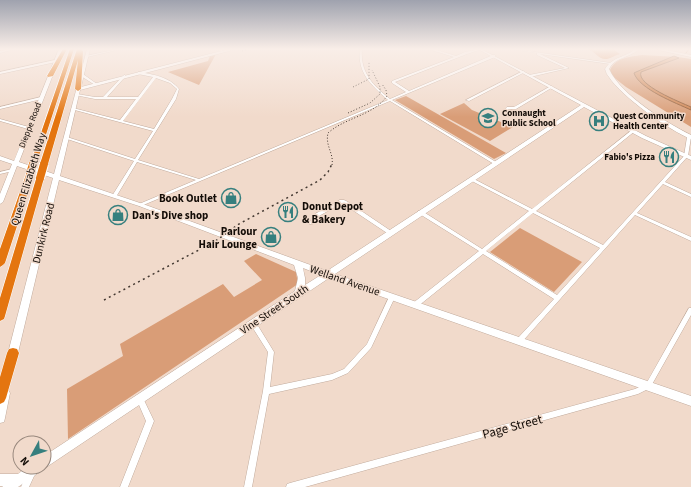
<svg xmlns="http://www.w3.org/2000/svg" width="691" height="487" viewBox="0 0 691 487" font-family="'Source Sans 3',sans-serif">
<rect width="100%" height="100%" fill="#f1dacb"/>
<path fill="#d99d77" d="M216 54 199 85 168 72 208 61 210 56Z
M642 55 678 57 691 59V127L626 87 612 76 610 70C616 57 630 57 642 55Z
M406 96 506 153 494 159 395 100Z
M464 103 472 110 513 127 490 141 440 114Z
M520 228 582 262 554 292 490 252Z
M256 254 296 272 298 284 68 439 67 389 123 356 120 344 223 284 234 297 262 280 244 261Z"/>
<path fill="#de9362" d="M586 49H613L620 54C616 55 611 58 607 59 598 60 595 50 586 49Z"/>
<path fill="#d18856" stroke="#98633e" d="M674 56 679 58 641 72C636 85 680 102 691 107V110C676 103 639 89 634 73L636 72Z"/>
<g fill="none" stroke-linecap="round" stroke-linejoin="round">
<path stroke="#98633e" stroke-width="1" d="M686 53 689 49"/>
<defs>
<path id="street" d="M12 49H15L0 53V51Z
M118 49H121L87 57 86 56Z
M217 49H219L224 51 222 52Z
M360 49H362C360 73 373 85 390 99L406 92 392 83V81L454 57 431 50V49H434L456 56 465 52 479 49H482L467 54 395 82 409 91 493 55H495V57L392 100 496 162V164H494L390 101 141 206H139V204L196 180 137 162 116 197H112V196L134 161 64 138 67 137 135 159 153 131 71 109 73 108 120 120 136 99H95L75 95 77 94 95 97H103L124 75H125V77L107 97H138L153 77 138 74V72C152 74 170 77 179 89L176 99 138 160 199 179 388 100C371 85 357 73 360 49ZM156 78 170 83 177 89 172 99 154 129 123 121Z
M510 49H514L611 63 610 64 540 54 569 68 530 77 529 76V75L565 68 537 55V53Z
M55 60 56 62 0 74V72Z
M523 71 525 72 469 101 466 100Z
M81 74H83L97 84 95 85 81 76Z
M551 86 553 87 516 109H509L508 110 510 112 509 113H507L504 110 507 107H514Z
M41 97 43 98 42 99 0 109V107Z
M0 119 29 127 30 128 28 129 0 121Z
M632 130 635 131 536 211 603 245 684 156 687 137 689 136 691 137 688 156 665 182 691 194V197L663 184 637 213 691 237V241L635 215 521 343 519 344 517 343 516 341 517 339 554 299 483 254 417 307H413L412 305 413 303 479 251 418 213V211H422L482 249 529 211 470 180V178H472L532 209ZM533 213 600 248 557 295 486 251Z
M12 169H13V171L0 174V172Z
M340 200H344L348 202 391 231V233H387L342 203 319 216 313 224H309V223L315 214Z
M390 295H394L395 297 371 348 348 373 332 380 269 394 252 487H244L263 391 268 352 251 325 250 323 251 321 253 320 255 321 274 352 270 387 332 374 344 369 367 344Z
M689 308H691V315L650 388 638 394 305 487H286L287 484 290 483 635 389 646 384Z
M140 394 142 396 154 421 128 487H120L146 421 136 398Z
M31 470 34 471 35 474 29 487H21L28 471Z"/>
<path id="secondary" d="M59 49H63L19 162 54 174 87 49H90L81 87 229 49H233V50L80 90 60 176 143 204 327 271 581 105 478 49H481L646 136 691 156V160L642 138 584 107 335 274 691 396V406L329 278 48 466 44 468 43 467H44V456L295 291 298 278 294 265 139 206 59 180 17 357 15 360 12 361 9 360 7 357 53 178 17 166 3 202 0 204V194L12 164 0 160V156L14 161ZM303 268 321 275 305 285V278Z
M635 49H639C630 58 615 57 609 69 621 95 665 122 691 135V139C670 131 621 96 609 77 607 75 606 72 605 69 613 56 625 58 635 49Z
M658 49H662L691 55V57L658 50Z
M5 388 8 390 10 393 5 418 4 422 0 423V394L2 390Z
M27 467H43L41 471 18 487H2L3 486H0V474H18Z"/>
<path id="highway" d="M63 49H67L53 76 48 77 47 76Z
M70 49H74L38 159 35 161 33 160 32 159Z
M77 49H81L83 51 81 89 78 91 75 89 78 60 48 164 44 166H41L40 164Z
M27 172H33L34 174 5 263 3 265 0 267V249Z
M37 176H43L44 178 5 316 4 319 0 321V298Z
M13 348 17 349 19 353 6 398 4 402 0 404V377L7 353 9 349Z"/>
</defs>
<use href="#street" stroke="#c1ab9d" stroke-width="1"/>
<use href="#secondary" stroke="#c1ab9d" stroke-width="1"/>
<use href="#highway" stroke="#fff" stroke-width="1"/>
<use href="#street" fill="#fff" fill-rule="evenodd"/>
<use href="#secondary" fill="#fff" fill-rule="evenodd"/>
<use href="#highway" fill="#e4750f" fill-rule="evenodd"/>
<path stroke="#433831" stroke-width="1" stroke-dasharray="1 2" stroke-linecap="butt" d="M242 51 248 49
M353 87 369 79V62
M348 113 370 103 380 94V87L372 70
M332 165C334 153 325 146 328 133 346 117 373 116 387 96L386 90 382 84"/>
<path stroke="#433831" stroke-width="1.5" stroke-dasharray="2 3.5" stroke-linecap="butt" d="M104 300 214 242 239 224 320 180 328 172 332 164"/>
<defs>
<path id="highway-bridge-far1" d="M33 165 35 159"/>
<path id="highway-bridge" d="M30 174 33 164
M40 178 44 164"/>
</defs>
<use href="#highway-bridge-far1" stroke="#fff" stroke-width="8" stroke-linecap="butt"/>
<use href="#highway-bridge" stroke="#fff" stroke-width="10" stroke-linecap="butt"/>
<use href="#highway-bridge-far1" stroke="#e4750f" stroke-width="6"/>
<use href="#highway-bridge" stroke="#e4750f" stroke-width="8"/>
</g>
<linearGradient id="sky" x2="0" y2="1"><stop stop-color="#9fa2ae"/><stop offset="0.42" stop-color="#f9eee8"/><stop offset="1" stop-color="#f9eee8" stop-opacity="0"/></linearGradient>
<rect width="691" height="117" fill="url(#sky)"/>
<defs>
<symbol id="school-ring" viewBox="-11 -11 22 22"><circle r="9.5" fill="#f1dacb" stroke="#367f7e" stroke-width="1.5"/><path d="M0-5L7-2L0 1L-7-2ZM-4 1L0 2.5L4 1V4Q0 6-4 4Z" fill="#367f7e"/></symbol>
<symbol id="hospital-ring" viewBox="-11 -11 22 22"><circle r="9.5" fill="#f1dacb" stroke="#367f7e" stroke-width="1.5"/><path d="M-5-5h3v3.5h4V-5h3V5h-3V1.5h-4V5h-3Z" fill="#367f7e"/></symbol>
<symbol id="restaurant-ring" viewBox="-11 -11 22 22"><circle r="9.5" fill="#f1dacb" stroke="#367f7e" stroke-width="1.5"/><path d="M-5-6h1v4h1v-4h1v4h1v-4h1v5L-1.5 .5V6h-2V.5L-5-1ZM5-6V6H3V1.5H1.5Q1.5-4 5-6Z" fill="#367f7e"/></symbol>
<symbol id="shop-ring" viewBox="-11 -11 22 22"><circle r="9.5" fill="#f1dacb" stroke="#367f7e" stroke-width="1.5"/><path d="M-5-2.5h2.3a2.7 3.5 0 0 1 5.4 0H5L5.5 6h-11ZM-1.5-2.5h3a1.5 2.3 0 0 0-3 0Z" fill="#367f7e"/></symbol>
</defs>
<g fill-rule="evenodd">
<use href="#school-ring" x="477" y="107" width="22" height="22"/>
<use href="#hospital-ring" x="588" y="110" width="22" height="22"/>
<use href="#restaurant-ring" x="658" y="146" width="22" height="22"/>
<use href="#shop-ring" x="220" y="187" width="22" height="22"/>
<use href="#restaurant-ring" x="277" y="201" width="22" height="22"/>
<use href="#shop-ring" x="107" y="204" width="22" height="22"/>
<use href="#shop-ring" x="260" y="226" width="22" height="22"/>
</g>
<g text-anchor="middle" stroke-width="3" stroke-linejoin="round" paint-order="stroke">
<g font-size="9" font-weight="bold" fill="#130c07" stroke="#f1dacb" text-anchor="start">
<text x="502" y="116">Connaught<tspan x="502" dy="10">Public School</tspan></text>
<text x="613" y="119">Quest Community<tspan x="613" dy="10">Health Center</tspan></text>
<text x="655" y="160" text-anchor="end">Fabio's Pizza</text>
</g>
<g font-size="9" fill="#130c07" stroke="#f1dacb">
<text transform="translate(30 125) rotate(-69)" y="3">Dieppe Road</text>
</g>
<g font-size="11" fill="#130c07" stroke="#f1dacb">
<text transform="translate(28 179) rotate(-73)" y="4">Queen Elizabeth Way</text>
<text transform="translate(43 233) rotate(-76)" y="4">Dunkirk Road</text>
<text transform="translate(345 280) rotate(19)" y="4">Welland Avenue</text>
<text transform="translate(274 309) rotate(-34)" y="4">Vine Street South</text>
</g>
<g font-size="11" font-weight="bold" fill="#130c07" stroke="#f1dacb" text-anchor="end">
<text x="217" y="202">Book Outlet</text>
<text x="302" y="210" text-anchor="start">Donut Depot<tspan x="302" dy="13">&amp; Bakery</tspan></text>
<text x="132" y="219" text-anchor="start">Dan's Dive shop</text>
<text x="257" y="235">Parlour<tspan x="257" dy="13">Hair Lounge</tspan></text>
</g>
<g font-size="13" fill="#130c07" stroke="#f1dacb">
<text transform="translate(512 426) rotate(-15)" y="5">Page Street</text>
</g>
</g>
<g transform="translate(32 455) rotate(230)"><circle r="19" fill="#f1dacb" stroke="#98887d"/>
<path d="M0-3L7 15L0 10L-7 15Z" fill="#367f7e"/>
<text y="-6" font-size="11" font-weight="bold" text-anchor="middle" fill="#130c07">N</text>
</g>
</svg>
